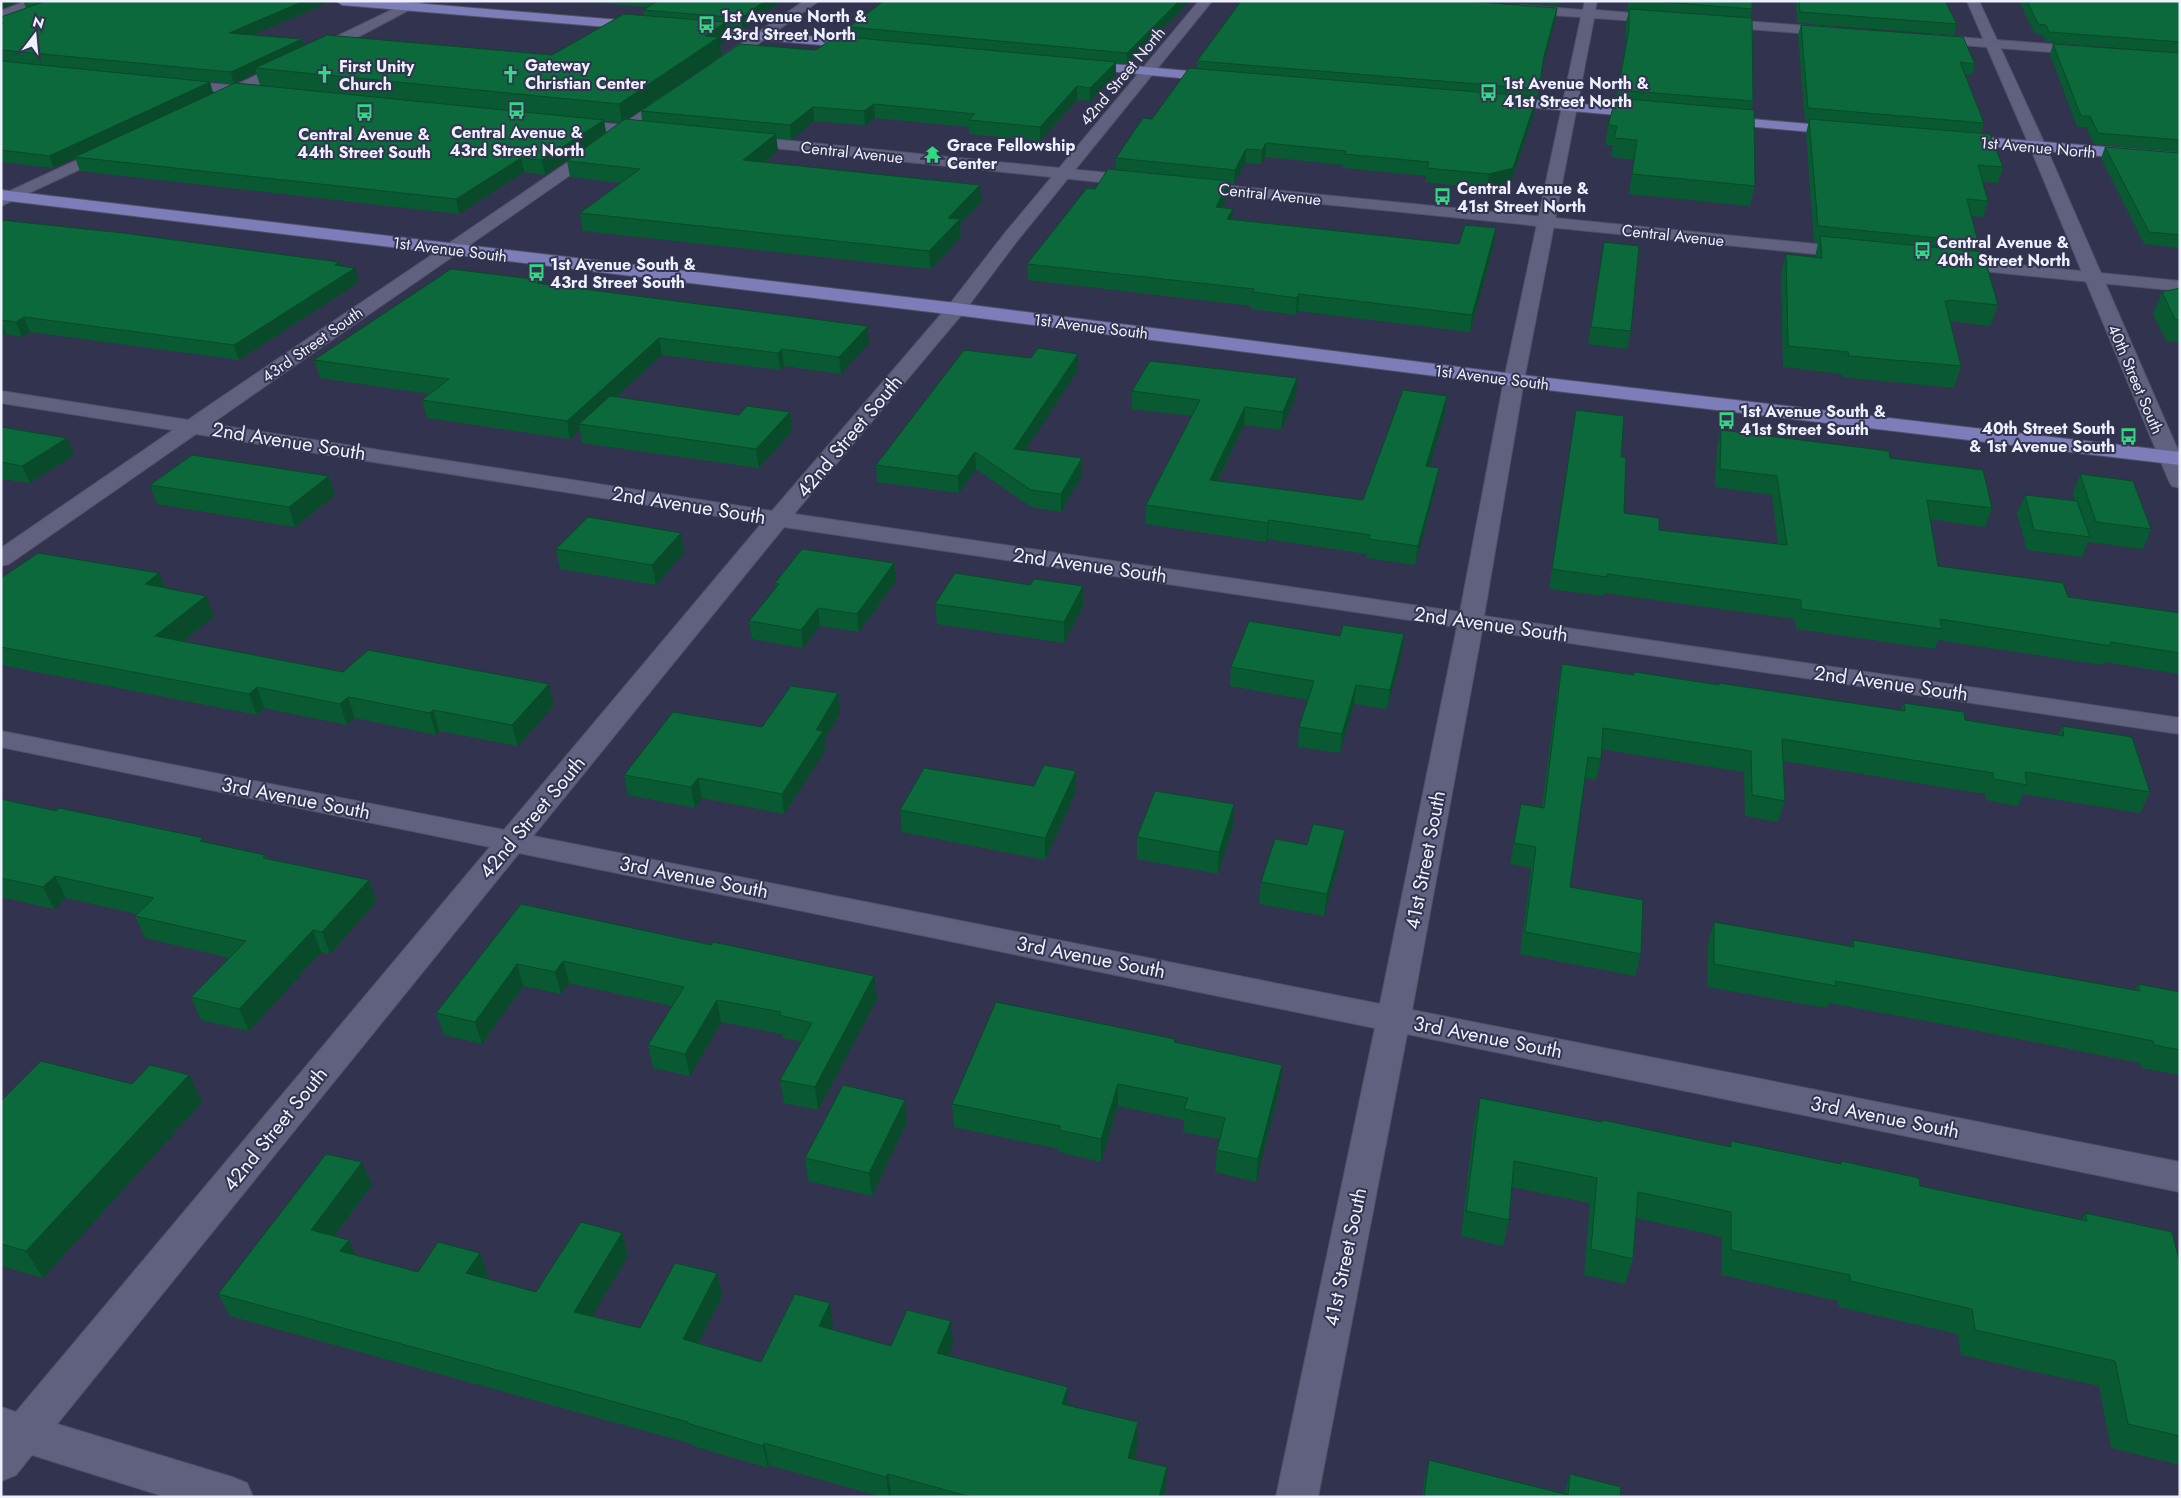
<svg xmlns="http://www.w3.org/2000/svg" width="2181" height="1498" viewBox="0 0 2181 1498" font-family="Jost,sans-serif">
<rect width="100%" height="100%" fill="#32334e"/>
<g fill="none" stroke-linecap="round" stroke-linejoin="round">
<defs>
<path id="minor" d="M26 1H44L42 4 1 19V11Z
M410 1H426L337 48 221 103H211L209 100 211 97Z
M804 1H819L724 68H714L712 65 714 62Z
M1199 1H1212L1017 241 963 313 794 514 1460 612 1504 380 1581 17 1521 13 1515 9 1521 5 1583 10 1585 1H1597L1595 10 1669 16 1671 19 1665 23 1594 18 1524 380 1484 616 2180 718V734L1482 630 1412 1010 2180 1162V1192L1407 1034 1318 1497H1276L1375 1028 519 853 57 1424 232 1477 247 1483 253 1497H166L32 1455 16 1475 1 1481V1407L16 1412 490 847 1 747V731L504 830 762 523 196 434 9 564 1 566V548L173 430 1 403V391L188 420C348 311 509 204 668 93H678L680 96 678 99C524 209 366 315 211 424L772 511 949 305 1005 233ZM784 527 1457 627 1380 1004 533 836Z
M1715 19 1837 28 1843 32 1837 36 1710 26 1709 23 1710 20Z
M1929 35 2089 47 2096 51 2089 55 1924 42 1922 39Z
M112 144 117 146 120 149 117 152 1 206V195Z"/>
<path id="tertiary" d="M1967 1H1979L2046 147 2180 455V488L2172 486 2169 481 2030 147Z"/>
<path id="secondary" d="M174 80 261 88 268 92 261 96 169 87 167 84Z
M567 119 651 128 656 129 658 132 656 135 651 136 562 126 560 123 562 120Z
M741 136 1138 176 1144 178 1146 181 1144 184 1138 186 736 144 733 141 736 138Z
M1191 182 1855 248 1861 249 1864 253 1861 257 1855 258 1185 190 1183 187 1185 184Z
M1950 258 2180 281V291L1944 267 1941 263 1944 259Z"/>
<path id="primary" d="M336 1H390L644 22 650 26 644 30 342 5Z
M689 26 866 41 873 45 866 49 684 33 683 30 684 27Z
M1080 61 1222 74 1229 78 1222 82 1075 68 1073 65 1075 62Z
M1499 97 1650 110 1655 111 1657 114 1655 117 1650 118 1494 104 1492 101 1494 98Z
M1718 116 1844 127 1849 128 1851 131 1849 134 1844 135 1713 123 1711 120 1713 117Z
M1957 135 2180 153V163L1952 143 1949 140 1952 137Z
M1 190 956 303 1514 374 2180 452V465L1514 386 956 315 1 200Z"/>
</defs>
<use href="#minor" stroke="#515268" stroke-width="2"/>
<use href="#tertiary" stroke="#515268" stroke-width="2"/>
<use href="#secondary" stroke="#515268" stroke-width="2"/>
<use href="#primary" stroke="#515268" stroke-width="2"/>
<use href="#minor" fill="#60617f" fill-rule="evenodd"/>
<use href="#tertiary" fill="#60617f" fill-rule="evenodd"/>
<use href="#secondary" fill="#60617f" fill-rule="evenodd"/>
<use href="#primary" fill="#7c7db9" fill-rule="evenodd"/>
</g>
<path fill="#095a33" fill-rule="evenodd" d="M23 1H332L253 35 304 46 552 55 644 15 643 10 647 7 576 1H781L743 29 726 27 728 39 720 44 722 55 626 120 642 121 641 111 816 50 850 37 849 27 1190 1 1127 64 1116 63V75L1090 101 1077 100 1040 141 969 134V127L875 118 865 125 814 121 791 140 776 138 778 151 763 163 981 202 960 224 961 237 931 269 583 231 580 213 621 183 570 177 567 161 598 139 545 175 524 172 459 214 80 171 75 158 54 168 1 162V61L210 82 213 93 234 84 1 61V17L26 8ZM256 73 260 85 236 83ZM604 121 621 122 606 133Z
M1506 1H1560L1559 5Z
M1628 1H1752V9L1750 18 1753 101 1751 110 1755 186 1750 206 1629 194 1634 160 1611 157 1613 145H1605L1608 125 1616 98 1626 42V22L1629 11 1627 10Z
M1796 1H1945L1957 24 1954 35 1797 23Z
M2019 1H2180V53L2046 42 2043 35 2035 34Z
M1557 8 1556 17 1543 64 1535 110 1511 182 1487 189 1425 182 1426 176 1343 168V165L1265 157 1261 164 1245 163 1234 184H1229L1228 196 1223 207 1233 219 1459 244H1494L1470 332 1298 311 1296 315 1251 309V306L1028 280 1027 264 1095 189 1116 170V158L1197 69V61Z
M1801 25 1975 64 1972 75 1965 74 1984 123 1981 133 2003 167 1998 183 1983 182 1988 201 1983 217 1971 216 1978 242 1975 251 1998 305 1990 326 1950 321 1961 366 1954 388 1842 377V374L1783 367 1781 274 1786 254 1815 257 1818 243 1814 242 1806 133 1809 121 1805 120 1798 35Z
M2053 44 2180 53V152L2094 144 2086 127H2077L2050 54Z
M2105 147 2180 153V248L2144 244 2101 158Z
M1 220 339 262 340 266 359 282 239 360 30 332 22 337 6 334 1 337Z
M1604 242 1631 331 1627 349 1588 344Z
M541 280 542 284 869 343 841 374 784 366 780 370 662 355 616 397 739 415 790 412 792 431 759 468 582 443 580 430 570 439 427 418 422 400 430 394 320 378 314 360Z
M2180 288V343L2166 341 2153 314 2162 292Z
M1078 354V370L1025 450 1082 458V475L1061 512 1031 507 976 469 959 493 877 482 876 465 1031 358Z
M1132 391 1296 396 1281 430 1244 425 1218 481 1363 500 1447 396 1445 414 1429 467 1436 487 1415 565 1366 558 1367 554 1267 539 1266 542 1145 524 1146 505 1192 416 1132 409Z
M1576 410 1621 457 1624 513 1659 530 1778 544 1772 495 1715 487 1717 448 1721 430 1890 458 1992 508 1985 527 1930 519 1938 566 2068 597 2180 613V674L2104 662 2102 665 1938 640 1935 649 1796 629 1795 619 1604 593 1603 596 1549 589Z
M1 427 67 438 74 455 30 483 1 479Z
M2080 474 2151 529 2143 549 2088 542 2082 557 2027 550 2017 514 2025 495 2075 501 2073 493Z
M150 485 335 495 295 527 157 504Z
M556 549 684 553 656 585 560 569Z
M894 563 896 581 859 632 820 626 803 648 752 639 749 621 776 588 775 583Z
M159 573 165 588 206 596 214 616 182 642 343 672 549 684 554 705 518 746 439 731 436 735 355 718 347 725 264 708 257 715 1 665V578Z
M1030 585 1083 586V606L1064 643 937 624 935 604Z
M1404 634 1402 653 1387 709 1354 704 1340 753 1298 747 1299 727 1308 700 1230 686 1231 667 1340 636Z
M1562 664 1634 675 1635 672 1901 711 1904 703 1965 720 2058 735 2062 726 2150 792 2140 813 2023 794 2018 806 1986 800 1985 794 1783 761 1785 801 1778 822 1745 816 1744 772 1601 749V759L1596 780 1585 778 1570 887 1641 954 1635 976 1520 954 1531 868 1510 864 1521 804 1542 807 1558 684Z
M838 693 840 713 824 741 825 751 784 814 702 798 695 808 628 795 624 775 762 727Z
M1076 771V792L1045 860 902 832 900 810 1034 786Z
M1 799 265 855 267 858 369 880 376 902 330 954 321 952 249 1031 201 1020 191 997 230 958 145 938 135 916 137 914 66 898 54 909 1 897Z
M1234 804 1233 826 1218 874 1137 859V837Z
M1345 830 1342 852 1324 916 1259 904 1261 882 1307 845Z
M521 904 877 999 818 1110 784 1103 780 1080 802 1042 783 1038 782 1034 721 1022 690 1076 653 1068 648 1045 672 1006 569 983 561 994 523 986 482 1044 444 1035 436 1013Z
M1714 922 1851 946 1853 940 2135 990 2138 984 2180 992V1075L2142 1068 2140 1063 1964 1028 1829 1003 1827 1008 1707 987 1708 944Z
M1175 1042 1280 1087 1256 1182 1215 1172 1217 1150 1220 1139 1183 1132 1184 1120 1118 1106 1101 1162 1059 1152V1149L954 1127 952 1104Z
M189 1075 202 1102 43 1278 1 1266V1101L132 1084Z
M1480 1098 1601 1122 1729 1147 1731 1141 1840 1164 1841 1161 1920 1186 2081 1220 2085 1213 2180 1264V1465L2111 1448 2099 1386 1961 1355 1958 1334 1839 1307 1838 1301 1721 1275 1722 1237 1636 1218 1633 1259 1625 1284 1584 1275 1590 1203 1512 1187 1509 1220 1503 1246 1461 1236 1474 1123Z
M907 1122 872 1196 808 1181 805 1158Z
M372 1185 334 1236 356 1255 418 1272 480 1253 488 1276 486 1279 536 1292 622 1233 628 1256 591 1317 640 1328 717 1273 722 1296 698 1343 761 1362 833 1325 831 1329 891 1346 953 1344 948 1356 1068 1387V1406L1138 1445 1134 1459 1166 1489 1164 1497H894L891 1496 890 1497H882L769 1465 768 1468 693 1446 692 1444 230 1316 218 1294Z
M1429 1460 1564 1493 1570 1474 1620 1497H1422L1424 1482Z"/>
<path fill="#084a29" d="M1 1H20L1 9Z
M304 1H332L232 44 229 33Z
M765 1H781L743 29 741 18Z
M1179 1H1190L1127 64V53Z
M1557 8 1556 17 1543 65 1544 56Z
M726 22 728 39 720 44 722 55 622 123 619 104 705 36Z
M302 39 305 50 255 68 256 73 234 84 231 72Z
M1116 62V75L1090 101V88Z
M210 82 213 93 75 157V158L54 168 49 156Z
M1077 86V100L1040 141V127Z
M1537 97 1535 110 1511 182 1487 189 1489 174Z
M874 104 875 118 865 125 864 111Z
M813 107 814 121 791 140 790 125Z
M604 120 606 133 545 175 542 160Z
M776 134 778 151 745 177 743 160Z
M1266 143 1265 157 1261 164 1262 150Z
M1246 149 1245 163 1234 184 1235 170Z
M521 158 524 172 459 214 456 199Z
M1229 181 1228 196 1215 223 1216 207Z
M980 185 981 202 960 224 961 237 931 269 929 251 948 218Z
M1233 209 1232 225 1227 219Z
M1496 228 1494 244 1470 332 1472 315Z
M339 262 343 275 355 268 359 282 239 360 234 345Z
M1299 294 1298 311 1296 315 1297 298Z
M24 317 30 332 22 337 16 322Z
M1 322 6 334 1 337Z
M868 326 869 343 841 374 839 357Z
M659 338 662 355 585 425 579 424 580 430 570 439 567 421Z
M782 349 784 366 780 370 778 353Z
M1078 354V370L1015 466 1014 449Z
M1297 378 1296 396 1281 430 1283 412Z
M1447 396 1445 414 1424 485 1426 466Z
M1245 407 1244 425 1209 498 1210 480Z
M790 412 792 431 759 468 756 449Z
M67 438 74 455 30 483 22 466Z
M975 452 976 469 959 493 958 476Z
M1082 458V475L1061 512V494Z
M1439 468 1436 487 1415 565 1418 546Z
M329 476 335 495 295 527 289 507Z
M1269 520 1267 539 1266 542 1268 523Z
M681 533 684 553 656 585 652 565Z
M894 563 896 581 859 632 857 614Z
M159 573 167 593 145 584Z
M1083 586V606L1064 643V622Z
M206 596 214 616 163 657 155 636Z
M818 608 820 626 803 648 801 630Z
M1404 634 1402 653 1387 709 1390 690Z
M549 684 554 705 518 746 512 725Z
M1356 685 1354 704 1340 753 1342 734Z
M257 687 264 708 257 715 249 694Z
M838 693 840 713 824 741 825 751 784 814 782 794 816 730Z
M348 697 355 718 347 725 340 704Z
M433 710 439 731 436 735 430 713Z
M1076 771V792L1045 860V838Z
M698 778 702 798 695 808 691 787Z
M1234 804 1233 826 1218 874 1219 852Z
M1345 830 1342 852 1324 916 1327 894Z
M55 876 66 898 54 909 43 887Z
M369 880 376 902 330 954 322 932Z
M313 930 321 952 249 1031 239 1009Z
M563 961 569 983 561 994 555 972Z
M517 964 523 986 482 1044 475 1022Z
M874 976 877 999 818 1110 815 1087Z
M717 1000 721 1022 690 1076 685 1054Z
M1282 1065 1280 1087 1256 1182 1258 1159Z
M189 1075 202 1102 43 1278 26 1251Z
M1118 1084V1106L1101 1162V1139Z
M905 1100 907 1122 872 1196 869 1173Z
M362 1162 372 1185 321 1253 311 1230Z
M622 1233 628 1256 581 1335 574 1312Z
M349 1240 358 1262 340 1251Z
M480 1253 488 1276 474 1296 466 1273Z
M717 1273 722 1296 689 1361 683 1339Z
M830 1303 833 1325 823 1348 819 1326Z
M951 1321 953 1344 940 1376 937 1353Z
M1068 1387V1409L1062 1404Z
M1138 1422V1445L1128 1480V1458Z
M764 1443 769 1465 768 1468 763 1446Z
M1167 1467 1166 1489 1164 1497H1159Z
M888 1474 891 1496 890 1497H889L886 1477Z"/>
<path fill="#0b693b" stroke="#084a29" d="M29 1H304L229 33 302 39 231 72 1 50V24L4 23 1 22V17L43 2Z
M658 1H765L741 18 643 10Z
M884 1H1179L1127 53 849 27Z
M1241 1H1465L1557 8 1544 56 1539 89 1197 61Z
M1650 1H1752V9Z
M1799 1H1945L1957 24 1800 12Z
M2027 1H2180V42L2049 32 2046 25 2038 24Z
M1629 9 1752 18 1753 101 1618 90 1629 29Z
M624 14 726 22 705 36 719 37 619 104 255 68 327 35 552 55Z
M1801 25 1963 37 1975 64 1960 62 1984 123 1808 108Z
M836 36 1116 62 1090 88 1077 86 1040 127 969 120 975 114 874 104 864 111 813 107 790 125 641 111 740 44 816 50Z
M2053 44 2180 53V140L2098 133 2090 116H2081Z
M1 61 210 82 49 156 1 150Z
M1189 68 1537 97 1513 168 1489 174 1427 168 1429 162 1344 154 1346 151 1266 143 1262 150 1246 149 1235 170 1116 158 1143 118 1152 119Z
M235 83 604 120 542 160 521 158 456 199 75 157Z
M1616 98 1754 110 1755 186 1632 174 1637 140 1614 138 1617 126 1608 125Z
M625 119 776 134 743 160 980 185 948 218 960 219 929 251 580 213 640 169 567 161Z
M1809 119 1990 134 2003 167 1978 165 1988 201 1967 199 1978 242 1818 226Z
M2105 147 2180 153V235L2149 232Z
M1108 169 1229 181 1216 207 1233 209 1227 219 1459 244 1465 225 1496 228 1472 315 1299 294 1297 298 1252 292 1254 289 1027 264 1087 188 1095 189Z
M1 220 123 233 308 258 339 262 335 265 355 268 234 345 24 317 16 322 1 320Z
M1820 236 1983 252 1998 305 1949 300V301H1945L1961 366 1849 356 1848 352 1788 346 1786 254 1822 258Z
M1604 242 1639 246 1631 331 1591 327Z
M451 269 541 280 537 283 868 326 839 357 782 349 778 353 659 338 567 421 422 400 449 379 314 360Z
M2180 288V320L2175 319 2162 292Z
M1038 348 1078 354 1014 449 1082 458 1061 494 1031 490 975 452 958 476 876 465 964 350 1031 358Z
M1150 361 1297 378 1283 412 1245 407 1210 480 1363 500 1403 390 1447 396 1426 466 1439 468 1418 546 1369 539 1370 535 1269 520 1268 523 1146 505 1200 400 1132 391Z
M610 396 739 415 747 406 790 412 756 449 579 424Z
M1576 410 1624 416 1621 457H1626L1624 513 1659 518V530L1787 545 1777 476 1720 469 1721 430 1889 451 1890 458 1983 470 1992 508 1927 500 1938 566 2063 583 2068 597 2180 613V653L2110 642 2111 646 1940 619 1942 629 1801 609V600L1607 574V577L1552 569Z
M1 427 67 438 22 466 1 462Z
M192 455 329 476 289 507 150 485Z
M2080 474 2133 481 2151 529 2096 522Z
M2025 495 2077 501 2090 537 2034 530Z
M588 517 681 533 652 565 556 549Z
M802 549 894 563 857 614 818 608 801 630 749 621 779 584 775 583Z
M38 553 159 573 145 584 206 596 155 636 343 672 368 650 549 684 512 725 433 710 430 713 348 697 340 704 257 687 249 694 1 647V578Z
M955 573 1030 585 1034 579 1083 586 1064 622 935 604Z
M1249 621 1340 636 1343 625 1404 634 1390 690 1356 685 1342 734 1299 727 1314 681 1231 667Z
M1562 664 1634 675 1635 672 1719 685V683L1905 711 1904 703 1964 712 1965 720 2064 736 2062 726 2132 737 2150 792 2025 772 2027 785 1994 779 1993 773 1782 739 1785 801 1752 795 1751 751 1603 728 1601 759 1588 757 1570 887 1643 900 1641 954 1525 932 1536 847 1514 843 1521 804 1544 808Z
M791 686 838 693 816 730 823 731 782 794 698 778 691 787 624 775 673 712 762 727Z
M1044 765 1076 771 1045 838 900 810 924 768 1034 786Z
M1155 791 1234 804 1219 852 1137 837Z
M1 799 56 811 59 808 204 838 200 841 265 855 263 858 369 880 322 932 313 930 239 1009 191 997 246 941 135 916 154 898 55 876 43 887 1 878Z
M1313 824 1345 830 1327 894 1261 882 1275 839 1307 845Z
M521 904 711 945 713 942 874 976 815 1087 780 1080 812 1023 779 1015 781 1012 717 1000 685 1054 648 1045 684 987 563 961 555 972 517 964 475 1022 436 1013Z
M1714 922 1854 947 1853 940 2140 991 2138 984 2180 992V1050L2154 1045 2153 1041 1974 1006 1835 981 1836 986 1714 964Z
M996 1002 1175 1039 1174 1042 1282 1065 1258 1159 1217 1150 1225 1118 1184 1109 1188 1098 1118 1084 1101 1139 1059 1130 1060 1126 952 1104Z
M41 1061 132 1084 150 1065 189 1075 26 1251 1 1244V1101Z
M843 1085 905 1100 869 1173 805 1158Z
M1480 1098 1602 1122V1120L1731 1147V1141L1841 1164V1161L1919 1178 1920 1186 2087 1221 2085 1213 2172 1232 2180 1264V1436L2128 1424 2115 1361 1975 1330 1972 1309 1850 1281V1275L1731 1250V1212L1638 1192 1633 1259 1591 1249 1597 1178 1514 1161 1509 1220 1466 1211Z
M326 1154 362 1162 311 1230 349 1240 340 1251 418 1272 438 1242 480 1253 466 1273 536 1292 581 1222 622 1233 574 1312 640 1328 675 1263 717 1273 683 1339 761 1362 795 1294 830 1303 819 1326 891 1346 907 1310 951 1321 937 1353 1068 1387 1062 1404 1138 1422 1128 1458 1167 1467 1159 1497H971L888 1474 886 1477 764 1443 763 1446 687 1423 688 1422 218 1294Z
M1429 1460 1568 1495 1570 1474 1621 1487 1620 1497H1424Z"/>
<defs>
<symbol id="bus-bare" viewBox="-9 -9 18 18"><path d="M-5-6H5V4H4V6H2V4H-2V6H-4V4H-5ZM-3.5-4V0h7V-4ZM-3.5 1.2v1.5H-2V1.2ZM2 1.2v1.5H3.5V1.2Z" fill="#32d882" stroke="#32334e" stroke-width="2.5" paint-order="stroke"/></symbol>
<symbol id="church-bare" viewBox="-9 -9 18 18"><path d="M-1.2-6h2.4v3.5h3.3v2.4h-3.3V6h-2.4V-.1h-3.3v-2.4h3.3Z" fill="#32d882" stroke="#32334e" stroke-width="2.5" paint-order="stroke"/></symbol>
<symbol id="temple-bare" viewBox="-9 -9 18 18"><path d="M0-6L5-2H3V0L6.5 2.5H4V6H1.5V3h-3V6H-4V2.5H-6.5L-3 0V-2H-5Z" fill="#32d882" stroke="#32334e" stroke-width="2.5" paint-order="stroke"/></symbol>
</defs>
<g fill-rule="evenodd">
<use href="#bus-bare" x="694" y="12" width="25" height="25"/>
<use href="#church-bare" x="498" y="62" width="25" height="25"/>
<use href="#church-bare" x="312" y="62" width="25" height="25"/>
<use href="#bus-bare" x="1476" y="80" width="25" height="25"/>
<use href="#bus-bare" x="504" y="98" width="25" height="25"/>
<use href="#bus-bare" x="352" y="100" width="25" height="25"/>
<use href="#temple-bare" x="920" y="142" width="25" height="25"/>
<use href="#bus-bare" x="1430" y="184" width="25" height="25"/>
<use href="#bus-bare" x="1910" y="238" width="25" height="25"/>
<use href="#bus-bare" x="524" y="260" width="25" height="25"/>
<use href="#bus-bare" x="1714" y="408" width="25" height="25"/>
<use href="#bus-bare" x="2116" y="424" width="25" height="25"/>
</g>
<g text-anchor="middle" stroke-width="4" stroke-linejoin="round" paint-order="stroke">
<g font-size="16" font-weight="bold" fill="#eff0ff" stroke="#32334e" text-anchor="start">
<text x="721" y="22">1st Avenue North &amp;<tspan x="721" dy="18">43rd Street North</tspan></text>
<text x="525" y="71">Gateway<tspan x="525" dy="18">Christian Center</tspan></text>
<text x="339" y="72">First Unity<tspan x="339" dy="18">Church</tspan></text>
<text x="1503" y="89">1st Avenue North &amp;<tspan x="1503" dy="18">41st Street North</tspan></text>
<text x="517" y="138" text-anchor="middle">Central Avenue &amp;<tspan x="517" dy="18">43rd Street North</tspan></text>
<text x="364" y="140" text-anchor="middle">Central Avenue &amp;<tspan x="364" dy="18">44th Street South</tspan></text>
<text x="947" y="151">Grace Fellowship<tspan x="947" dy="18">Center</tspan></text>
<text x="1457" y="194">Central Avenue &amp;<tspan x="1457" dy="18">41st Street North</tspan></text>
<text x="1937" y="248">Central Avenue &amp;<tspan x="1937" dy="18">40th Street North</tspan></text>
<text x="550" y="270">1st Avenue South &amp;<tspan x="550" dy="18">43rd Street South</tspan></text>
<text x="1740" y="417">1st Avenue South &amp;<tspan x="1740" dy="18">41st Street South</tspan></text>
<text x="2115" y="434" text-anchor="end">40th Street South<tspan x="2115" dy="18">&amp; 1st Avenue South</tspan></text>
</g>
<g font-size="16" fill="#eff0ff" stroke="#32334e">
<text transform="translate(1122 76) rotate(-50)" y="6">42nd Street North</text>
<text transform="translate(2038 147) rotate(5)" y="6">1st Avenue North</text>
<text transform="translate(852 152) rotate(6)" y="6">Central Avenue</text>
<text transform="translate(1270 194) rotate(6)" y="6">Central Avenue</text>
<text transform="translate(1673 235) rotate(6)" y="6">Central Avenue</text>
<text transform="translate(450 249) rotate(7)" y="6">1st Avenue South</text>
<text transform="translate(1091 326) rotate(7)" y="6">1st Avenue South</text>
<text transform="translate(312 344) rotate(-35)" y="6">43rd Street South</text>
<text transform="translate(1492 377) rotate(7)" y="6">1st Avenue South</text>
<text transform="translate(2136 379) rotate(67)" y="6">40th Street South</text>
</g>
<g font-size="20" fill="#eff0ff" stroke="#32334e">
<text transform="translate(849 436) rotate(-50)" y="7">42nd Street South</text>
<text transform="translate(289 441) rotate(9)" y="7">2nd Avenue South</text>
<text transform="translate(689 505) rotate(9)" y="7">2nd Avenue South</text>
<text transform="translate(1090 565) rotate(8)" y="7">2nd Avenue South</text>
<text transform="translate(1491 624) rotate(8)" y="7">2nd Avenue South</text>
<text transform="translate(1891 683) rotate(8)" y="7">2nd Avenue South</text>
<text transform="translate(296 798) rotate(11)" y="7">3rd Avenue South</text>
<text transform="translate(532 817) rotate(-50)" y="7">42nd Street South</text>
<text transform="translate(1425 860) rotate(-79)" y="7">41st Street South</text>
<text transform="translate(694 877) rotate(11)" y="7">3rd Avenue South</text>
<text transform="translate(1091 957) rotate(11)" y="7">3rd Avenue South</text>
<text transform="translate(1488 1037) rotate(11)" y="7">3rd Avenue South</text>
<text transform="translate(1885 1117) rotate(11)" y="7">3rd Avenue South</text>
<text transform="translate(275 1129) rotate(-51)" y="7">42nd Street South</text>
<text transform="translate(1345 1257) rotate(-78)" y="7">41st Street South</text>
</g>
</g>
<rect width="2181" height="1498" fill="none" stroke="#eff0ff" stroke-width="5"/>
<g transform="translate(35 35) rotate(16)" stroke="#32334e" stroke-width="4" paint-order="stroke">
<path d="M0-4L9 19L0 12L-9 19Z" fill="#eff0ff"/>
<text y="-8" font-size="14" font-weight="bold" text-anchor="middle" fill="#eff0ff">N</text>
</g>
</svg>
